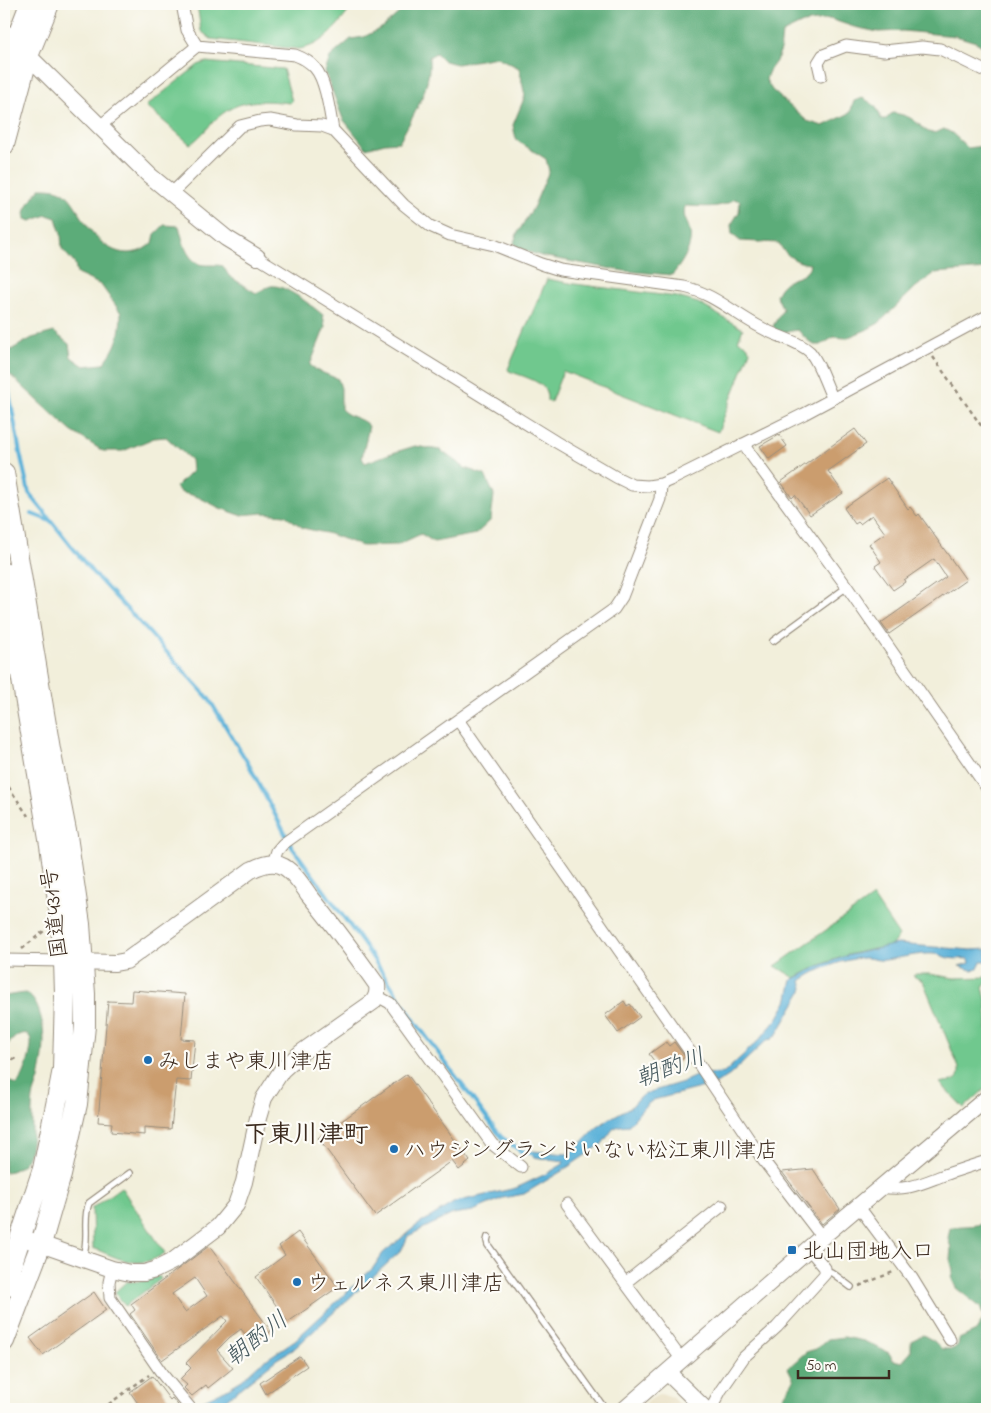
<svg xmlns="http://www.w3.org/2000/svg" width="991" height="1413" viewBox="0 0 991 1413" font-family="'Indie Flower','Klee One',sans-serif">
<rect width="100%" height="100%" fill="#fdfcf7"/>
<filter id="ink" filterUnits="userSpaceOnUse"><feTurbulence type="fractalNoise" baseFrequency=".02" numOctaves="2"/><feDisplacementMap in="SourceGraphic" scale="10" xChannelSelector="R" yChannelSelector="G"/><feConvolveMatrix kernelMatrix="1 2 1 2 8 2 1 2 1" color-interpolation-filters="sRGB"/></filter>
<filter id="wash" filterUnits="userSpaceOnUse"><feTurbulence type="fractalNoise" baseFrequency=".0096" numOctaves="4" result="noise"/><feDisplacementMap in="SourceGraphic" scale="20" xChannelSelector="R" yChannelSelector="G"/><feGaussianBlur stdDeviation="1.12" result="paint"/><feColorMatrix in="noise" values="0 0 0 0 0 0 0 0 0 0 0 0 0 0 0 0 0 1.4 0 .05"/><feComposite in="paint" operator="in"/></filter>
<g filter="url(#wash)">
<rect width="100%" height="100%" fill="#f2efdb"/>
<path fill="#e5daba" d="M658 1394 667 1395 672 1397 682 1409H638Z"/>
<path fill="#70c88e" stroke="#567956" d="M197 4H354C340 23 323 47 298 49L211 39 201 31Z
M206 62 283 69 292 101 290 103C261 100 238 98 215 120 207 128 199 139 190 144L146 106 198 65Z
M547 279 575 284 677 297 698 303 743 329 738 340 747 346 750 351 718 432 563 371 551 402 547 401C547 398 547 395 546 392 543 381 519 375 509 371L508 369Z
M873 897 899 936 891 946C853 952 829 959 795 978L775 966Z
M916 974H930L954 978 987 977V981L983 987 987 1004V1087L964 1108 940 1083C951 1080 960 1084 959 1068L923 981 913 976Z
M121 1187 165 1253C139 1271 120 1259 93 1248L92 1208Z
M159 1276 161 1279 125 1306 115 1292 126 1282 146 1281Z"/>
<path fill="#5cac79" stroke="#4c6b4c" d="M409 4H987V49L976 42 956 36 903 31 878 32 854 27 830 19 803 23 782 33C781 41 781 50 778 58 773 67 768 69 766 80L772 90 807 121 823 126 850 113 854 101 862 98C873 103 878 107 881 119H886L892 113C901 114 909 116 916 122 928 131 928 137 944 129L952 133 968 148 983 146 987 139V269L935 273 916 287 879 323 866 330 846 338 834 337 821 345H814L805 338 798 330 785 332 776 331 773 326 783 309 776 295C778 292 780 287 783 285 792 275 807 280 810 264 797 263 784 255 779 243L740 241 732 234 731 225 739 212 740 201 734 199C721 210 701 206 685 206 682 219 688 221 690 232 693 247 681 265 672 275L624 271 541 256 517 248 514 242 517 234 533 208 549 171 546 159 516 140 513 125 525 96 519 68 497 57 457 64 444 61 436 53 429 57C432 87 413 116 399 142L385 143 366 148 343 119 325 72 330 57 351 39 364 37 383 27Z
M40 188C48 188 56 188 63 192 71 197 77 209 82 217 93 236 111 258 136 252 142 251 148 246 153 243L155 234 164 225 179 226C183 240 185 257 199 264 205 266 216 264 223 266L229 276 256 293C261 291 266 287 271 286 285 284 312 306 323 315L325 327 310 365 316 370 338 379 341 388V409C349 418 361 417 369 426L362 458 365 463 389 454 415 446 440 450 465 468 485 475 494 495 491 520 476 534 434 542 421 534 397 545 362 546 330 534 303 528 285 515 263 513 240 515 220 508 198 497 180 492 176 487 192 471 191 460 166 437 154 438 123 451H103L71 431 8 373 7 352 32 338 54 332 69 344 71 357 84 366 103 364C118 346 120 335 121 313L101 285 77 274 75 264 62 249 61 234 56 218 47 215 31 221 25 219C23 208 34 197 40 188Z
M25 993C32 996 36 1003 39 1011 47 1034 44 1055 39 1079 37 1086 34 1092 33 1098 30 1117 35 1137 28 1156 24 1166 14 1172 4 1172V1078L16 1085C24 1080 32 1051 31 1041 31 1039 29 1036 28 1034 18 1032 15 1038 8 1044L4 1043V996Z
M987 1222V1409H780V1402L794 1380 788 1368 806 1352 816 1349 828 1339 844 1337 864 1341 889 1353 893 1360 902 1362 911 1352V1341L923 1335 934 1341 942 1349H953L958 1345 959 1339 976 1331 984 1318 980 1307 956 1288 951 1277 953 1270 950 1259 951 1248 948 1238 950 1228C965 1224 972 1228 987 1222Z"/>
<path fill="#5db2d9" stroke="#4c6e7c" d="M897 944 971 950 987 949V961H981L978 969 971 970 959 966 970 963 969 959C961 958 953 960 945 957 942 956 939 954 934 954 918 953 901 958 885 960 877 961 872 958 866 958 849 957 814 970 801 981L803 988 801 993 777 1034 772 1039 767 1040 730 1075 716 1084 653 1100 644 1107 629 1125 619 1126 613 1129 602 1144 596 1148 562 1171 524 1194 503 1198 473 1211 453 1214 408 1236 402 1250 295 1348 277 1359 214 1409H194L202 1401 225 1390 242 1380 258 1365 295 1340 373 1268 383 1253 416 1226 455 1202 516 1188 548 1173 563 1164 564 1161 533 1157V1151L567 1154 577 1148 595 1129 609 1119 632 1106 640 1097 650 1092 683 1082 700 1074 724 1073 759 1040 777 1019 787 1002 792 980 819 966 846 956Z"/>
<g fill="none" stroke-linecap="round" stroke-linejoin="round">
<path stroke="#5db2d9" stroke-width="4" d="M7 381 20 453 29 493 92 572 144 627 209 699 249 765 292 847 362 942 419 1027 501 1137 521 1151 536 1154
M32 514 50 521"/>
</g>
<g id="blocks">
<path fill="#cb9d6e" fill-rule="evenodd" d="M855 429 866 444 828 471 843 493 810 515 795 495 792 498 781 482Z
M779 435 787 446 769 459 760 446Z
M887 478 908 509 910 507 917 516 919 514 966 580 889 634 881 623 946 577 934 559 904 580 905 582 893 590 875 566 881 562 869 544 885 533 872 515 860 524 858 522 855 524 844 508Z
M132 990 185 994 181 1039 195 1040 191 1081 176 1080 171 1129 144 1127V1135L111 1132 112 1123 98 1122 108 1001 131 1002Z
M624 1001 627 1006 630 1004 640 1017 618 1033 605 1015Z
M666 1042 669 1046 674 1042 685 1057 663 1073 649 1054Z
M407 1074 470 1161 459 1170 452 1161 375 1216 318 1138Z
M813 1169 840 1209 822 1224 782 1172Z
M298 1232 338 1287 288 1322 256 1277 285 1255 279 1246Z
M209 1246 271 1331 254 1345 241 1329 230 1337 217 1350 233 1368 208 1388 206 1385 192 1396 184 1388 187 1385 180 1379 191 1368 186 1363 227 1321 223 1316 162 1360 130 1314 135 1310 131 1304ZM195 1278 207 1296 185 1312 172 1294Z
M94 1292 106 1310 43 1355 30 1338Z
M300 1356 307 1366 266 1394 260 1383Z
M152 1376 170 1400 172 1398 178 1405 175 1407 177 1409H142L130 1392Z"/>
</g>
</g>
<g filter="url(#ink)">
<use href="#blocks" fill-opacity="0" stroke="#968c7c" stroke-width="1"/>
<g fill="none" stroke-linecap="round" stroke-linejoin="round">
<defs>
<path id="lane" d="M773 641 847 587
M488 1237 487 1241 488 1245 605 1409
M83 1256C90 1238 82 1220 89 1203L130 1173
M825 1270 831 1272 851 1287"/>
<path id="street" d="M182 4 187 30 197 46
M821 76 818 63 823 55 846 46 884 51 922 47 940 49 987 72
M100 126 197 46 295 55C303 58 310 62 315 68 326 80 330 114 333 130
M171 194 240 126 260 121 270 120 297 125 322 126 333 130 404 205 430 226 450 235 494 245 541 264 560 270 684 287C713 293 736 315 762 328 777 337 797 340 810 352 820 364 825 383 832 397
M257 257 556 442 616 477 632 485 648 486 661 484 675 478 804 414 987 316
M743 444 847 587 987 788
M458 720 700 1066 763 1160 822 1237
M273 863 277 851 283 844 614 609 622 597 660 499 661 484
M4 960 64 961
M377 996 390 1003 492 1144 521 1167
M882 1187C905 1191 918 1185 939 1177 955 1171 971 1166 987 1161
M567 1204 682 1360
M859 1207 912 1278 950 1340
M112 1269 109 1282 110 1298 163 1375 191 1409
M625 1283 722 1206
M711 1409 721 1390 744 1357 777 1327 825 1274V1268L809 1249"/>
<path id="secondary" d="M4 32 149 175 226 238 257 257
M29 1240 112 1269 130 1273H144L155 1270 173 1261 218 1227 236 1205 244 1182 258 1118 264 1098 282 1070 302 1052 373 1002C377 996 378 992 377 985 355 954 333 924 309 895 302 885 292 869 280 865 270 861 259 866 251 870L126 961 115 963 72 962
M668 1373 705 1409
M625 1409 822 1237 987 1098"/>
<path id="highway" d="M4 82 15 43 30 4
M4 145 28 56 49 4
M4 473 50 749 67 836 80 924 85 994V1026L77 1104 61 1175 41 1244 4 1341
M4 573 50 845 60 915 64 961 65 994 63 1069 57 1100 43 1169 4 1287"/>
</defs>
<use href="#lane" stroke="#968c7c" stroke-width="8"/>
<use href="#street" stroke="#968c7c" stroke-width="13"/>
<use href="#secondary" stroke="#968c7c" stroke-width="18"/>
<use href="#highway" stroke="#968c7c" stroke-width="22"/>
<path stroke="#968c7c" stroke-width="2.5" stroke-dasharray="4 4" stroke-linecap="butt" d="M933 357 987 434
M4 780 28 816
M22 949 45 930
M4 1056 17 1060
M859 1286 893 1272
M102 1409 149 1375"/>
<use href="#lane" stroke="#fff" stroke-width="5.5"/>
<use href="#street" stroke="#fff" stroke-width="11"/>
<use href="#secondary" stroke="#fff" stroke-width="16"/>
<use href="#highway" stroke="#fff" stroke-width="20"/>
</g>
</g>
<g fill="#1f6fb2" stroke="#fdfcf7" stroke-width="2">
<circle cx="148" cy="1060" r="5"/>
<circle cx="394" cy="1149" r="5"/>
<rect x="787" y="1245" width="10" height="10" rx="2.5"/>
<circle cx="297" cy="1282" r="5"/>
</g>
<g text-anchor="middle" stroke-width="4.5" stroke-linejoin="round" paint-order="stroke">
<g font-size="22" fill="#3b2a1e" stroke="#fdfcf7">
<text transform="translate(53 913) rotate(-97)" y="8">国道431号</text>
</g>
<g font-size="22" fill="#3b2a1e" stroke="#fdfcf7" text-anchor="start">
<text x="158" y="1068">みしまや東川津店</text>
<text x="404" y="1157">ハウジングランドいない松江東川津店</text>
<text x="802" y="1258">北山団地入口</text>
<text x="307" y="1290">ウェルネス東川津店</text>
</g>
<g font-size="24" font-style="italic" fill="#475a5f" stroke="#fdfcf7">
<text transform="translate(670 1067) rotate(-20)" y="8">朝酌川</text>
<text transform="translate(256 1338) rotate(-38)" y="8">朝酌川</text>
</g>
<g font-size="25" font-weight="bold" fill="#3b2a1e" stroke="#fdfcf7">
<text x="306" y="1142">下東川津町</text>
</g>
</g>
<rect width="991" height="1413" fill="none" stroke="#fdfcf7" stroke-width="20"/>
<path d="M798 1370v8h91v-8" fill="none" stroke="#3b2a1e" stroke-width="2.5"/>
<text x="806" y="1370" font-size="15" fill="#3b2a1e" stroke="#fdfcf7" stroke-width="4" paint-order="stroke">50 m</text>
</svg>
